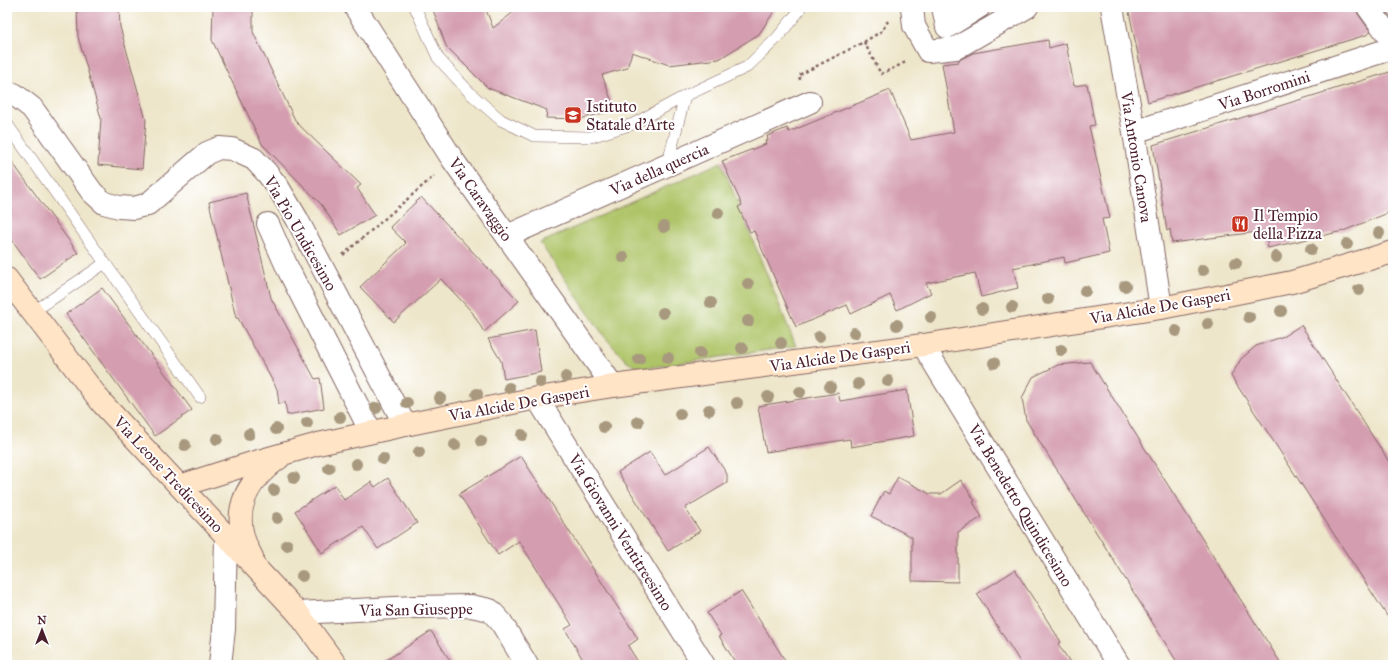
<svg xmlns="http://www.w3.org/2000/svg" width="1400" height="672" viewBox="0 0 1400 672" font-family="'IM FELL Great Primer',serif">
<rect width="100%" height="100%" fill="#fff"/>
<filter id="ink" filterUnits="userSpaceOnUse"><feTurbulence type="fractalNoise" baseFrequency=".025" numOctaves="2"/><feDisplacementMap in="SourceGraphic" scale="8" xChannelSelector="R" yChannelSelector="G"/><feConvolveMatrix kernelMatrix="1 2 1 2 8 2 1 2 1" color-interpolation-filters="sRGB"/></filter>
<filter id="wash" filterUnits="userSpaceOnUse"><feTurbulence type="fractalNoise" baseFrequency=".012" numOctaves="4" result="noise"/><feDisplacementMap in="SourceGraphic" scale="16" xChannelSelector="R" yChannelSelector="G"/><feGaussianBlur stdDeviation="0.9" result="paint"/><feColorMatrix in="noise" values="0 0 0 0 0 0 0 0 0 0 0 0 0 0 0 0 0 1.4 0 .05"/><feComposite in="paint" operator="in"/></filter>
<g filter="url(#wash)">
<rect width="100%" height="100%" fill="#eee6ca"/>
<path fill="#afc468" stroke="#7c724a" d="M721 162 796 346 660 366 646 368 636 367 627 362 617 351 604 336 540 243Z"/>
<g id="blocks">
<path fill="#d49eb0" d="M77 7H119L120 27 146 120 142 169 98 165 101 118 78 37Z
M213 7H253V32L296 122 361 185 357 188 375 215 341 235 321 204 262 144 212 40Z
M432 7H485L493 28 520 7H777L759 34 719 59 669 65 632 52 627 68 602 75 615 110 580 119 546 118 547 110 488 88 446 46Z
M1128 7H1356L1358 14 1371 32 1366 35 1148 102Z
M1383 7H1393V16L1391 18Z
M1048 40 1049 48 1066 43 1074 86 1087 84 1095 125 1089 126 1110 218 1102 219 1109 253 1065 263 1064 257 1013 268 1018 288 981 297 975 273 926 283 931 293 897 310 890 295 851 314 847 305 796 327 754 231 750 232 738 207 742 205 722 161 766 144 765 141 768 140 767 136 787 128 789 132 890 90 911 140 954 132 942 64 959 62V60L973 53Z
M1393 71V211L1343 231 1268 248 1265 231 1172 243 1170 229 1167 231 1153 145Z
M7 155 78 253 40 279 7 233Z
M246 193 271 298 315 379 320 378 324 408 287 415 285 402 279 404 277 389 238 318H236L209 202Z
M421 197 519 301 484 332 472 312 441 279 394 322 360 287 406 243 390 227Z
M102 288 192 410 155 436 66 314Z
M1301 325 1393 468V625L1231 376 1241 359 1256 346 1284 336Z
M535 330 541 372 504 379 501 361 488 339Z
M1090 362 1282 665H1179L1026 420 1022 398 1033 377 1058 365Z
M907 390 914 436 851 447 850 439 766 452 758 406 838 393 840 401Z
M709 447 727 474V483L685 508 700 531 668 551 618 472 650 452 665 475Z
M521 456 638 639 628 646 640 665H586L565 629 572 625 519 541 498 555 459 494Z
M898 477 930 494H941L961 480 975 501 973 502 982 517 958 532V582L912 581V537L871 516 884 491 889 494Z
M388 478 417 523 378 549 363 527 322 553 295 511 335 485 344 500 371 482 375 487Z
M1015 570 1061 642 1058 644 1072 665H1022L977 594Z
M741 591 788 665H737L719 636 721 635 707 613Z
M431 631 453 665H379Z"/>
</g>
</g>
<g filter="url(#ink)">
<use href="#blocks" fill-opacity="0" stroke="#836563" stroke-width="1"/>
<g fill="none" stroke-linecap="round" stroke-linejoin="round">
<defs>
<path id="lane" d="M415 7 438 58 471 94 501 120 534 136 591 137 633 124 685 96 747 67 777 38 799 11 800 7
M7 124 105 263
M667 166 685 96
M33 312 105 263 200 397"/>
<path id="street" d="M355 7 453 160 613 386
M912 7 914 26 928 51 956 48 1027 7
M943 7 947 27 979 7
M1112 7 1134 132 1161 308
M1368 7 1393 42
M7 94H14L32 108 92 192 104 203 119 207 134 208 148 204 207 153 219 148 232 149 254 159 267 173 278 187 297 219 405 425
M1134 132 1393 48
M268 224 288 269 371 432
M507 236 810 102
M923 345 1119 665
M537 398 704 665
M298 613 414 607 471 606 490 610 501 622 527 665
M220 665 224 629 226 536"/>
<path id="secondary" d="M7 279 102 403 298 613 336 665
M180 486 255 462 318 444 405 425 537 398 613 386 923 345 1161 308 1292 282 1393 252
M252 557C228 516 244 483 279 458"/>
</defs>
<use href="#lane" stroke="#836563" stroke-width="12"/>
<use href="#street" stroke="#836563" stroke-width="24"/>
<use href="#secondary" stroke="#836563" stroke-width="24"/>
<path stroke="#836563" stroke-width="2.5" stroke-dasharray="3 3" stroke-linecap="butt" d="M864 42 881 74 906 62
M800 80 799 75 864 42 882 31 888 21
M343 255 434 176"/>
<use href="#lane" stroke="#fff" stroke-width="11"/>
<use href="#street" stroke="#fff" stroke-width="22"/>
<use href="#secondary" stroke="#ffe4c6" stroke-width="22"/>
</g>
<g fill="#a7987e">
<circle cx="718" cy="213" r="6"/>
<circle cx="664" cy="227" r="6"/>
<circle cx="1379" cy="233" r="6"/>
<circle cx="1347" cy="244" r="6"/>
<circle cx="1311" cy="249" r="6"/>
<circle cx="623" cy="257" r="6"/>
<circle cx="1276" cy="257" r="6"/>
<circle cx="1236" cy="263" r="6"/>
<circle cx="1203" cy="270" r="6"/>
<circle cx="748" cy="284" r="6"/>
<circle cx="1125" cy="286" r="6"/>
<circle cx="1359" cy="290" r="6"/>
<circle cx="1085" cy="291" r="6"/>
<circle cx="1048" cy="299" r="6"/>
<circle cx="711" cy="303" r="6"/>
<circle cx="1012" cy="307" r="6"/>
<circle cx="982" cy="309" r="6"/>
<circle cx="1281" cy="311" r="6"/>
<circle cx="663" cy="313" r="6"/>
<circle cx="931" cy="317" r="6"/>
<circle cx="1249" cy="317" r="6"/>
<circle cx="748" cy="321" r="6"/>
<circle cx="1208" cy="324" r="6"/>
<circle cx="897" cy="325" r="6"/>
<circle cx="1176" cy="331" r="6"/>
<circle cx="854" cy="333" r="6"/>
<circle cx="819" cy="337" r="6"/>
<circle cx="781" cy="343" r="6"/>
<circle cx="742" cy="348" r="6"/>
<circle cx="1061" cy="350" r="6"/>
<circle cx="700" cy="353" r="6"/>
<circle cx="668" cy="358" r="6"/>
<circle cx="639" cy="359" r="6"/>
<circle cx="994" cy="363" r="6"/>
<circle cx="566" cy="377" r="6"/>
<circle cx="888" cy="381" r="6"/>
<circle cx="540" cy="382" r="6"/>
<circle cx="858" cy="384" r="6"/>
<circle cx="830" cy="387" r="6"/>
<circle cx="509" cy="388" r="6"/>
<circle cx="800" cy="392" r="6"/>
<circle cx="477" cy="394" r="6"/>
<circle cx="768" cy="397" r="6"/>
<circle cx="440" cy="398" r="6"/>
<circle cx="407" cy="403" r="6"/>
<circle cx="737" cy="403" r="6"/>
<circle cx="376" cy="408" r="6"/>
<circle cx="709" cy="410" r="6"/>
<circle cx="680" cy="414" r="6"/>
<circle cx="340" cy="417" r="6"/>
<circle cx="638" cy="422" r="6"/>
<circle cx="307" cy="423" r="6"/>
<circle cx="604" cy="427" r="6"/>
<circle cx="276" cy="429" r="6"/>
<circle cx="249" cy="434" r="6"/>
<circle cx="522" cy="435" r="6"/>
<circle cx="217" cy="439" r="6"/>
<circle cx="481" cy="441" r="6"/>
<circle cx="185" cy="445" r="6"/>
<circle cx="455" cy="445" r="6"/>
<circle cx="419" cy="452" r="6"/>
<circle cx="383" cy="459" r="6"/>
<circle cx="356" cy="464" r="6"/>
<circle cx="329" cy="468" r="6"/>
<circle cx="294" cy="478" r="6"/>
<circle cx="274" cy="490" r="6"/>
<circle cx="277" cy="518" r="6"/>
<circle cx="287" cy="545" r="6"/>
<circle cx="302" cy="576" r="6"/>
</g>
</g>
<defs>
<symbol id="school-square" viewBox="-11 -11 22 22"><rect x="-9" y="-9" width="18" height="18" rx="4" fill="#c8321e" stroke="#fff"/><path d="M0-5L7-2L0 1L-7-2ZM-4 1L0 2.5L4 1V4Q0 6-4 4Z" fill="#fff"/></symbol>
<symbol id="restaurant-square" viewBox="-11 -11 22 22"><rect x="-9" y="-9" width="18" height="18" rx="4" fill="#c8321e" stroke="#fff"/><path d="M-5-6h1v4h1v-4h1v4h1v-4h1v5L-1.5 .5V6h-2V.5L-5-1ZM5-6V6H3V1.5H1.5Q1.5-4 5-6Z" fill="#fff"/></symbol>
</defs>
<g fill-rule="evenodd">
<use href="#school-square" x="563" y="105" width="20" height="20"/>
<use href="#restaurant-square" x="1230" y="214" width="20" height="20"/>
</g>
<g text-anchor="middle" stroke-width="4" stroke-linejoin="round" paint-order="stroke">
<g font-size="16" fill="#4a1f2b" stroke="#fff">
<text transform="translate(1264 90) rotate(-18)" y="6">Via Borromini</text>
<text transform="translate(1137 157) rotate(81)" y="6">Via Antonio Canova</text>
<text transform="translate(659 169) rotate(-24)" y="6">Via della quercia</text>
<text transform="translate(481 199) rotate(55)" y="6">Via Caravaggio</text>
<text transform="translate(301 233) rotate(60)" y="6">Via Pio Undicesimo</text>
<text transform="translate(1160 306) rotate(-10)" y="6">Via Alcide De Gasperi</text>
<text transform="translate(840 356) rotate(-8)" y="6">Via Alcide De Gasperi</text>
<text transform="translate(519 403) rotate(-10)" y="6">Via Alcide De Gasperi</text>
<text transform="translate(169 474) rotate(47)" y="6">Via Leone Tredicesimo</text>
<text transform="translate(1021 505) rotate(59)" y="6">Via Benedetto Quindicesimo</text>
<text transform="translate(621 532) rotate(58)" y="6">Via Giovanni Ventitreesimo</text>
<text transform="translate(416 609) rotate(-1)" y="6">Via San Giuseppe</text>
</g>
<g font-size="16" fill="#4a1f2b" stroke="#fff" text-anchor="start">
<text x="586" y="112">Istituto<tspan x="586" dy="18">Statale d'Arte</tspan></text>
<text x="1253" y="221">Il Tempio<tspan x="1253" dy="18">della Pizza</tspan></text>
</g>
</g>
<rect width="1400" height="672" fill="none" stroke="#fff" stroke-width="24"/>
<g transform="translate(42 630)" stroke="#ffffff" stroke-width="3" paint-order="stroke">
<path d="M0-3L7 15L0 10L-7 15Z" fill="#4a1f2b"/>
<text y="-6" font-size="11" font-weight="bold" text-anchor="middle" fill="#4a1f2b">N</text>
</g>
</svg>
